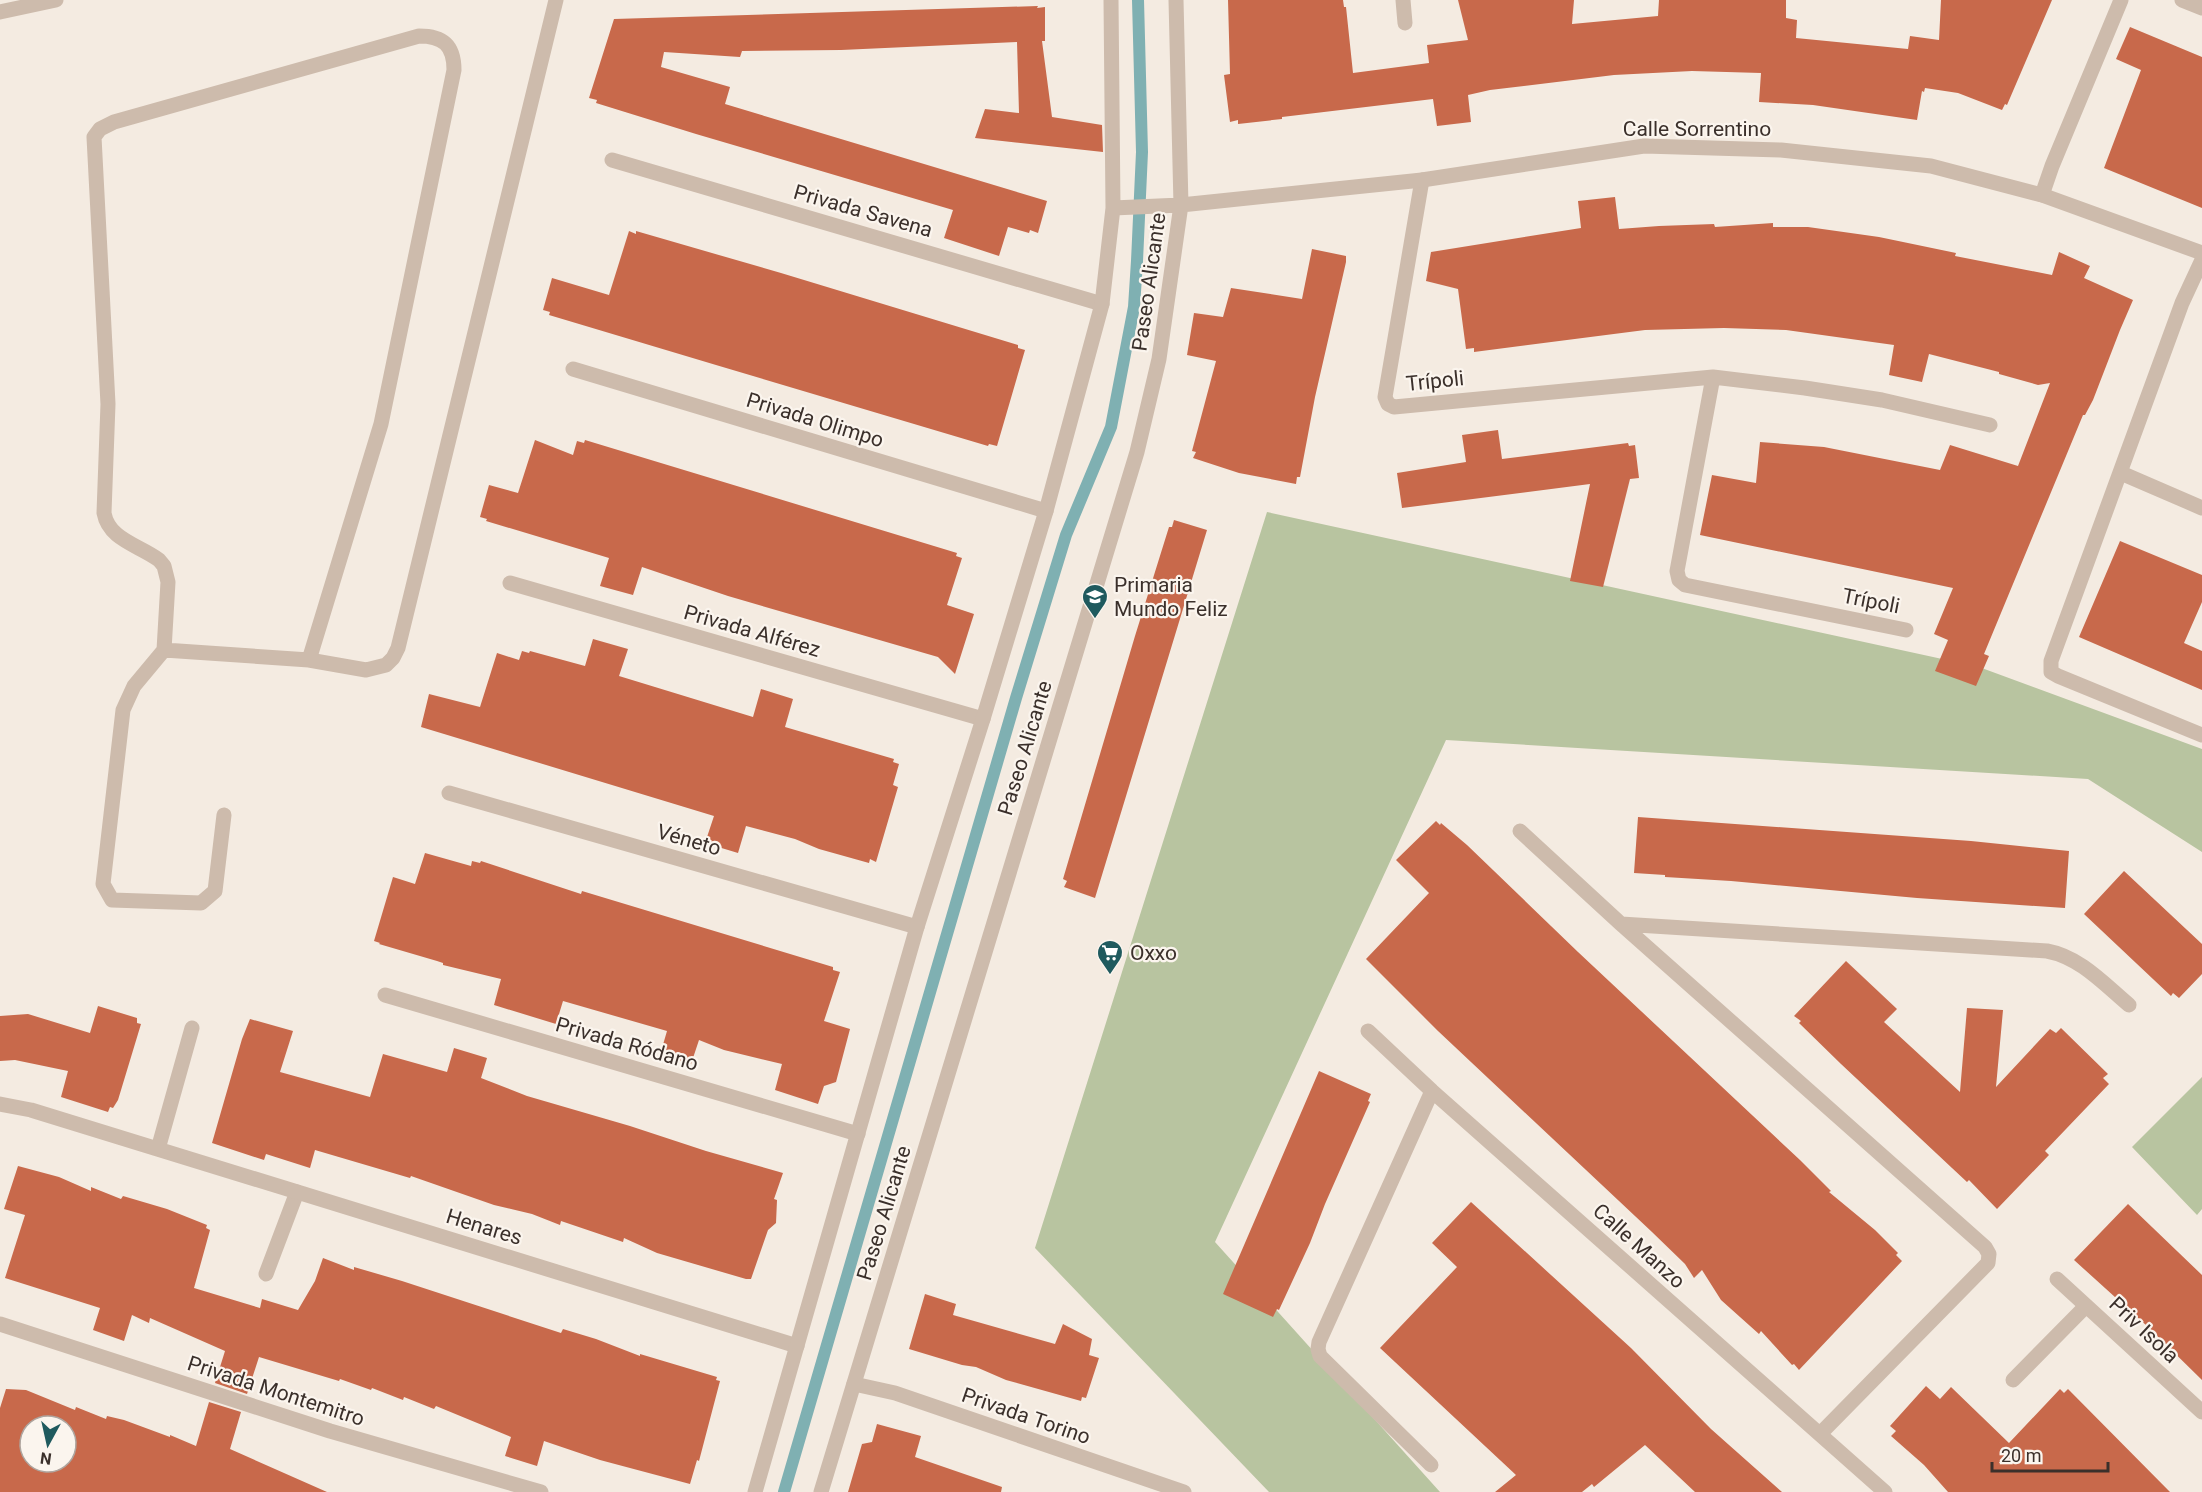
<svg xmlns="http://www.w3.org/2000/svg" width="2202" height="1492" viewBox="0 0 2202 1492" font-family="Roboto,sans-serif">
<rect width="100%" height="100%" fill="#f4ebe1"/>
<path fill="#b8c4a0" d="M1267 512 1979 667 2202 749V852L2088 779 1446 740 1215 1242 1440 1492H1269L1035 1248Z
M2202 1077V1209L2197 1215 2132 1147Z"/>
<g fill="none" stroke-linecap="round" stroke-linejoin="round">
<path stroke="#7fb0b2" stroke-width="12" d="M784 1492 1016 698 1066 535 1111 427 1134 307 1137 261 1142 152 1138 0"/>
</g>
<path fill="#c8694b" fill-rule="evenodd" d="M1228 0H1343L1344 7H1346L1353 73 1429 63 1427 45 1468 40 1458 0H1574L1572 24 1658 16 1659 0H1786V18L1797 20 1796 38 1908 49 1910 36 1939 40 1941 0H2052L2007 105 2005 104 2002 110 1958 93 1925 88 1924 92 1922 91 1917 120 1813 105 1759 102 1761 73 1692 71 1614 75 1490 90 1468 95 1471 122 1437 126 1433 99 1282 117V119L1238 124V120L1230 122 1224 75 1230 74Z
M1038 6 1037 8 1045 7V41H1042L1052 117 1102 125 1103 152 975 138 985 109 1019 113 1017 42 841 50 742 51 740 57 664 52 661 67 730 87 725 104 1047 201 1038 233 1030 230 1029 233 1008 227 999 256 944 238 953 210 696 134 596 103 597 100 589 98 614 19Z
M2130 27 2202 57V208L2104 168 2141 70 2116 59Z
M1615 197 1619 229 1659 226 1714 224 1715 227 1773 223V227H1808L1879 237 1956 253 1955 256 2052 275 2059 252 2090 266 2084 278 2133 300 2120 330 2093 400 2085 415H2083L1984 654 1989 656 1976 686 1935 671 1948 640 1934 634 1953 588 1700 535 1712 475 1756 483 1760 442 1824 447 1940 470 1950 445 2018 466 2050 383 2038 385 1999 374V372L1929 354 1922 382 1889 375 1894 345 1786 330 1724 328 1645 330 1474 352V348L1466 349 1458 289 1426 281 1431 252 1581 228 1578 201Z
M629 231 636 234V231L781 273 1018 345V348L1025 350 997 446 989 444 988 446 716 365 549 315 550 312 543 310 552 278 609 295Z
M1312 249 1346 256V262L1315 397 1300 477H1297L1296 484 1239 473 1193 458 1196 452 1192 451 1216 361 1187 355 1194 313 1223 317 1231 288 1302 299Z
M1498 430 1502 459 1628 443 1629 446 1635 445 1639 478 1630 479 1603 587 1570 581 1590 484 1402 508 1397 473 1466 462 1462 435Z
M535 440 573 455 577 441 584 443 585 440 957 553 956 556 962 558 947 605 974 614 955 674 938 657 728 596 642 567 633 595 600 586 609 558 486 521 487 519 480 517 489 485 518 493Z
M1174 520 1207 530 1095 898 1064 887 1067 881 1063 879 1135 636 1169 527H1172Z
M2120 541 2202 575V602L2184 643 2202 651V690L2079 637Z
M593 639 628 649 619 676 753 717 761 689 793 699 785 727 894 759 893 762 899 764 893 785 898 787 876 862 870 859 869 863 819 849 795 839 746 826 738 853 705 843 714 816 421 727 429 694 480 707 497 653 519 660 522 651 529 653 530 651 585 666Z
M1638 817 1971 841 2069 851 2065 908 1917 898 1731 881 1665 877V875L1634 873Z
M1436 821 1440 825 1441 823 1467 845 1578 952 1800 1160 1831 1191 1829 1192 1875 1230 1898 1253 1896 1255 1902 1261 1799 1370 1794 1364 1792 1365 1761 1331 1759 1334 1721 1300 1702 1270 1694 1278 1685 1264 1652 1232 1438 1031 1366 959 1429 893 1396 860Z
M425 853 471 866 472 861 480 863 481 861 581 894 582 891 833 967V970L840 972 824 1021 850 1029 836 1082 824 1086 818 1104 775 1090 782 1064 724 1050 699 1040 691 1064 660 1055 667 1031 563 1001 556 1024 494 1005 501 979 443 965V963L437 961 379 944 380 943 374 941 393 877 415 884Z
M2124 871 2202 944V974L2179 998 2173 993 2171 996 2084 914Z
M1846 961 1897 1009 1884 1022 1960 1092 1967 1008 2003 1010 1996 1087 2050 1029 2056 1033 2061 1028 2108 1074 2103 1078 2109 1084 2045 1151 2049 1155 1997 1209 1969 1180 1967 1182 1952 1168 1841 1064 1799 1023 1801 1021 1794 1016Z
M98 1006 137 1018V1023L141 1024 118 1100 113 1108 110 1107 108 1112 61 1097 68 1071 15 1060 0 1061V1016L28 1014 90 1033Z
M250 1019 293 1031 280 1072 370 1097 383 1054 447 1072 454 1048 487 1058 481 1078 527 1096 630 1126 706 1151 783 1173 774 1199 777 1200 776 1223 768 1230 751 1279H746L657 1253 624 1238 623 1242 561 1221 560 1225 532 1214 494 1205 411 1176 410 1178 315 1150 310 1168 266 1154 264 1160 212 1143 242 1039Z
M1319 1071 1371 1094 1368 1101 1370 1102 1325 1204 1310 1243 1279 1310 1277 1309 1273 1317 1223 1294Z
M18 1166 59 1177 91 1191V1187L121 1199 123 1196 167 1209 207 1225 206 1228 210 1230 194 1288 260 1308 262 1299 298 1310 315 1281 323 1258 354 1270V1267L402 1281 561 1333 563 1329 596 1339 640 1356V1354L717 1377 716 1380 720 1381 699 1461 697 1460 690 1484 600 1460 544 1441 537 1466 505 1456 511 1437 436 1406 434 1409 404 1397 403 1400 372 1388 371 1390 340 1379 339 1381 259 1357 247 1394 215 1383 225 1351 150 1318 149 1323 132 1315 124 1341 93 1330 100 1308 5 1278 25 1215 4 1209Z
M1471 1202 1631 1348 1711 1429 1782 1492H1695L1645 1445 1594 1487 1592 1484 1582 1492H1495L1516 1475 1380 1348 1457 1267 1432 1243Z
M2128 1204 2202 1275V1380L2147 1326 2074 1260Z
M925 1294 956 1304 953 1315 1055 1344 1063 1324 1092 1339 1089 1355 1099 1358 1086 1398 1082 1397 1081 1401 1006 1380 976 1367 962 1365 909 1349Z
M1926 1386 1940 1399 1951 1387 2009 1443 2060 1389 2064 1393 2068 1389 2170 1492H1948L1924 1465 1891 1436 1896 1431 1890 1426Z
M6 1389 26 1390 75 1410 76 1407 106 1419 107 1416 124 1420 170 1437V1435L196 1446 209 1402 241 1412 230 1449 327 1492H0V1408ZM30 1426H66V1462H30Z
M877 1424 921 1436 915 1457 1002 1487 1001 1492H848L862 1444 872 1442Z"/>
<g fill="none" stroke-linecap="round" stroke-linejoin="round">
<path stroke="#cdbbac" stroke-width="15" d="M164 650 309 660 366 670 386 665 393 658 398 648 556 0
M224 815 215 891 201 903 112 900 103 884 123 710 134 686 164 650 168 582 164 566 159 560C139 545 109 540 104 513L108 404 94 137 100 129 114 122 419 36C443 36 454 45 454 70L381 424 309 660
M266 1274 297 1192
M2013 1380 2086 1306"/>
<path stroke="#cdbbac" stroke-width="15" d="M1403 0 1405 23
M2182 0 2202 8
M612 160 1102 304
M1422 180 1385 397 1388 404 1394 407 1713 377 1805 388 1882 400 1990 425
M2042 195 2052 166 2121 0
M2202 260 2182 303 2051 661V672L2058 676 2202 735
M573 369 1046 511
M1713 377 1677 571 1679 580 1685 585 1906 630
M2121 473 2202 508
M510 583 983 719
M449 793 917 927
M1520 831 1621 924 1985 1247 1989 1254 1988 1263 1820 1434
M1621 924 2047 951C2080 957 2104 984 2129 1005
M385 995 858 1134
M1368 1031 1432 1091 1885 1492
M0 1104 31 1110 797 1346
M158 1149 192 1028
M2057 1279 2202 1412
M0 1324 330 1431 541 1492
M854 1384 895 1393 1184 1492
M1431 1465 1320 1356 1318 1349 1319 1342 1432 1091"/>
<path stroke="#cdbbac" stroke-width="15" d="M0 12 56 0
M1113 208 1181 205 1422 180 1644 146 1781 150 1931 166 2042 195 2202 253
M755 1492 917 927 983 719 1046 511 1102 304 1113 208 1111 0
M821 1492 1137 452 1159 359 1181 205 1176 0"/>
</g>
<defs>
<symbol id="school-pin" viewBox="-11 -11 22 30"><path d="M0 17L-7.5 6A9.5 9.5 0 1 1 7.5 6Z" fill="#1f5a5e" stroke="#fbf5ee"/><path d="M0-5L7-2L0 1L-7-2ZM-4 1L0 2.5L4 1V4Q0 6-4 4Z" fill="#fff"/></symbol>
<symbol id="supermarket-pin" viewBox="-11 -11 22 30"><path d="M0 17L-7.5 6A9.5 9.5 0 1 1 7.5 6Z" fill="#1f5a5e" stroke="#fbf5ee"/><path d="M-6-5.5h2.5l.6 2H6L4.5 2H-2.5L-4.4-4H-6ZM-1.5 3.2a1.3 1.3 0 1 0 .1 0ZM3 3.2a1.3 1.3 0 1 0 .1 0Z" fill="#fff"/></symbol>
</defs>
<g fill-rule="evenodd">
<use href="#school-pin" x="1080" y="582" width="30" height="40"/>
<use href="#supermarket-pin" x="1095" y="938" width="30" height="40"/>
</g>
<g text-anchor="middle" stroke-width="4.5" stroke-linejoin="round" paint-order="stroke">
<g font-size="21" fill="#3b302b" stroke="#fbf5ee">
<text x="1697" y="136">Calle Sorrentino</text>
<text transform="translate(863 211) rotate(16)" y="7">Privada Savena</text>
<text transform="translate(1149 282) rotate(-82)" y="7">Paseo Alicante</text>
<text transform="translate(1435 381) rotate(-6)" y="7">Trípoli</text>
<text transform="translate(815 420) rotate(17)" y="7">Privada Olimpo</text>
<text transform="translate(1871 601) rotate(11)" y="7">Trípoli</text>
<text transform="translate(752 631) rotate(16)" y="7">Privada Alférez</text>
<text transform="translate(1025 748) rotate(-73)" y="7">Paseo Alicante</text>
<text transform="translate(689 840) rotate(16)" y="7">Véneto</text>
<text transform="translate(627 1044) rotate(16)" y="7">Privada Ródano</text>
<text transform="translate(884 1213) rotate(-73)" y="7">Paseo Alicante</text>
<text transform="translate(484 1227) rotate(17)" y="7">Henares</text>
<text transform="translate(1639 1246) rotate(42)" y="7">Calle Manzo</text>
<text transform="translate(2144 1330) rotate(43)" y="7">Priv Isola</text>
<text transform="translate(276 1391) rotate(18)" y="7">Privada Montemitro</text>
<text transform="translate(1026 1416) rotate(19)" y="7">Privada Torino</text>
</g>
<g font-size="21" fill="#3b302b" stroke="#fbf5ee" text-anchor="start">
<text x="1114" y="592">Primaria<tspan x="1114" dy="24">Mundo Feliz</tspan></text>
<text x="1130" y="960">Oxxo</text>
</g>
</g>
<g transform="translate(48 1444) rotate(188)"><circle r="28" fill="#fbf5ee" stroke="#aea6a0" stroke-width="1.5"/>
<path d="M0-4.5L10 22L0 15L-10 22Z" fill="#1f5a5e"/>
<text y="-9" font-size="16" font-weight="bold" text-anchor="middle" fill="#3b302b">N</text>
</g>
<path d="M1992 1462v9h116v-9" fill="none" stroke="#3b302b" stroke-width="3"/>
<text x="2001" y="1462" font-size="18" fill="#3b302b" stroke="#fbf5ee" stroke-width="4.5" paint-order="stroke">20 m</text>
</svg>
